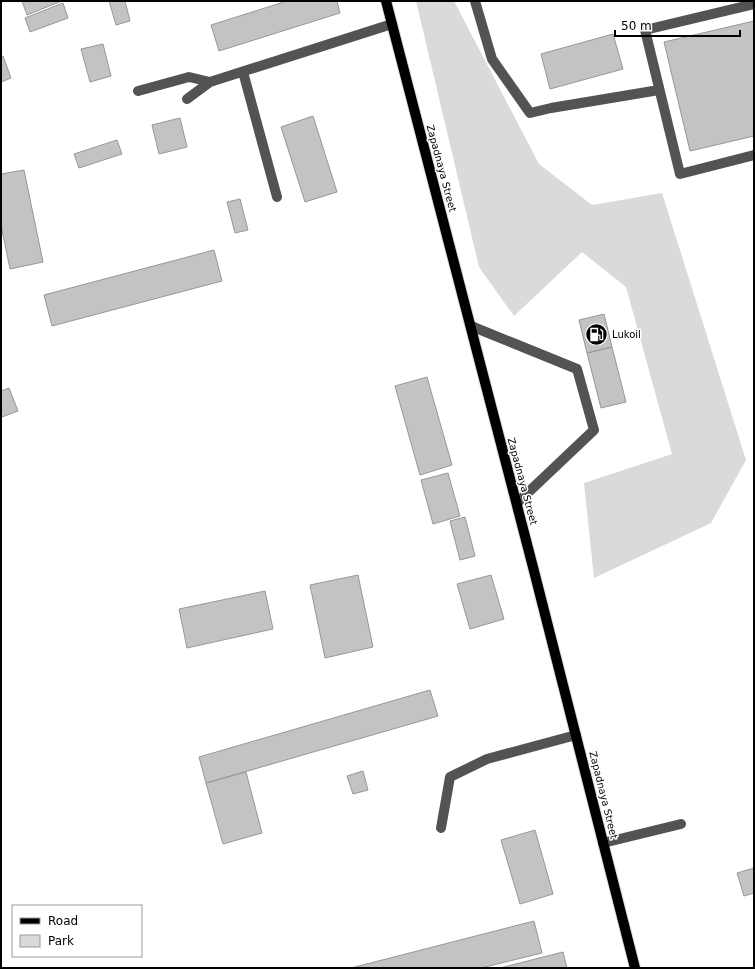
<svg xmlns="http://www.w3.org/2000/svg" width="755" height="969" viewBox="0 0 755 969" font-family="'DejaVu Sans',sans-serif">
<rect width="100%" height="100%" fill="#fff"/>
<path fill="#dadada" d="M416 1H454L539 164 592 205 662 193 746 460 711 523 594 578 584 483 672 454 626 287 582 252 514 316 479 267Z"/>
<path fill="#c3c3c3" stroke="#979797" d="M22 1H62L27 15Z
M109 1H125L130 21 116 25Z
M287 1H337L340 13 219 51 211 25Z
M63 3 68 18 30 32 25 18Z
M754 21V136L690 151 664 42Z
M613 34 623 69 550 89 541 54Z
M103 44 111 76 90 82 81 49Z
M3 56 11 78 1 82V57Z
M313 116 337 192 305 202 281 127Z
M180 118 187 147 159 154 152 125Z
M117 140 122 154 79 168 74 154Z
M24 170 43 262 10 269 1 225V174Z
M240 199 248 230 235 233 227 202Z
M214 250 222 281 52 326 44 295Z
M604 314 612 347 587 353 579 320Z
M612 347 626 402 601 408 587 353Z
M427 377 452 465 420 475 395 386Z
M9 388 18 411 2 417 1 414V391Z
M448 473 460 516 433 524 421 480Z
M465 517 475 556 460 560 450 521Z
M358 575 373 647 325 658 310 585Z
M491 575 504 619 470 629 457 584Z
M265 591 273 629 187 648 179 609Z
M430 690 438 716 206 783 199 757Z
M363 771 368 790 353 794 347 776Z
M246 772 262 833 223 844 206 783Z
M535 830 553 894 520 904 501 840Z
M754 868V893L744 896 737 873Z
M534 921 542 953 481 968H351Z
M563 952 567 968H500Z"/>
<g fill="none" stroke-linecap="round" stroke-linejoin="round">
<defs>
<path id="major" d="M386 1 534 571 635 968"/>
</defs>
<use href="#major" stroke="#dbdbdb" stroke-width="12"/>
<path stroke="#535353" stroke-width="10" d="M475 1 492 59 530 113 551 108 659 90
M754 4 645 30 680 174 754 155
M243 72 277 197
M138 91 189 77 210 82
M187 99 210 82 392 24
M471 326 577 369 594 430 517 503
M441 828 450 777 487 759 576 735
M603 843 681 824"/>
<use href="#major" stroke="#000" stroke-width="10"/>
</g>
<defs>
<symbol id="fuel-disc" viewBox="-11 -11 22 22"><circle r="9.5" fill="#000" stroke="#fff"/><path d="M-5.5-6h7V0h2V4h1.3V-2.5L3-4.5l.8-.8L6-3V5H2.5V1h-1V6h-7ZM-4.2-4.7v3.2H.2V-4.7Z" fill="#fff"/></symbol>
</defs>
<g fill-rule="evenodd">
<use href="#fuel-disc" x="584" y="322" width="25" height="25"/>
</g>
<g text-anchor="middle" stroke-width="3" stroke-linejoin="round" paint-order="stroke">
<g font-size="10" fill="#000" stroke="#fff">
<text transform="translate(442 168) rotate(75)" y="4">Zapadnaya Street</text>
<text transform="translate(523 481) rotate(75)" y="4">Zapadnaya Street</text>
<text transform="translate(604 795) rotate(76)" y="4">Zapadnaya Street</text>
</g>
<g font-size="10" fill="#000" stroke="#fff" text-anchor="start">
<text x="612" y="338">Lukoil</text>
</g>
</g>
<rect width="755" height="969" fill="none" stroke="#000000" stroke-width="4"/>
<rect x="12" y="905" width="130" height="52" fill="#ffffff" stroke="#999999"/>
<rect x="20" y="918" width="20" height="6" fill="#000000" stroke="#999999"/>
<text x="48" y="925" font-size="12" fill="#000000">Road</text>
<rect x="20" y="935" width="20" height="12" fill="#dadada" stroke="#999999"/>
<text x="48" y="945" font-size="12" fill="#000000">Park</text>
<path d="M615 30v6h125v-6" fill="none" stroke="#000000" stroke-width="2"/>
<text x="621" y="30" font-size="12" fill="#000000" stroke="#ffffff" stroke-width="3" paint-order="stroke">50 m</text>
</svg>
